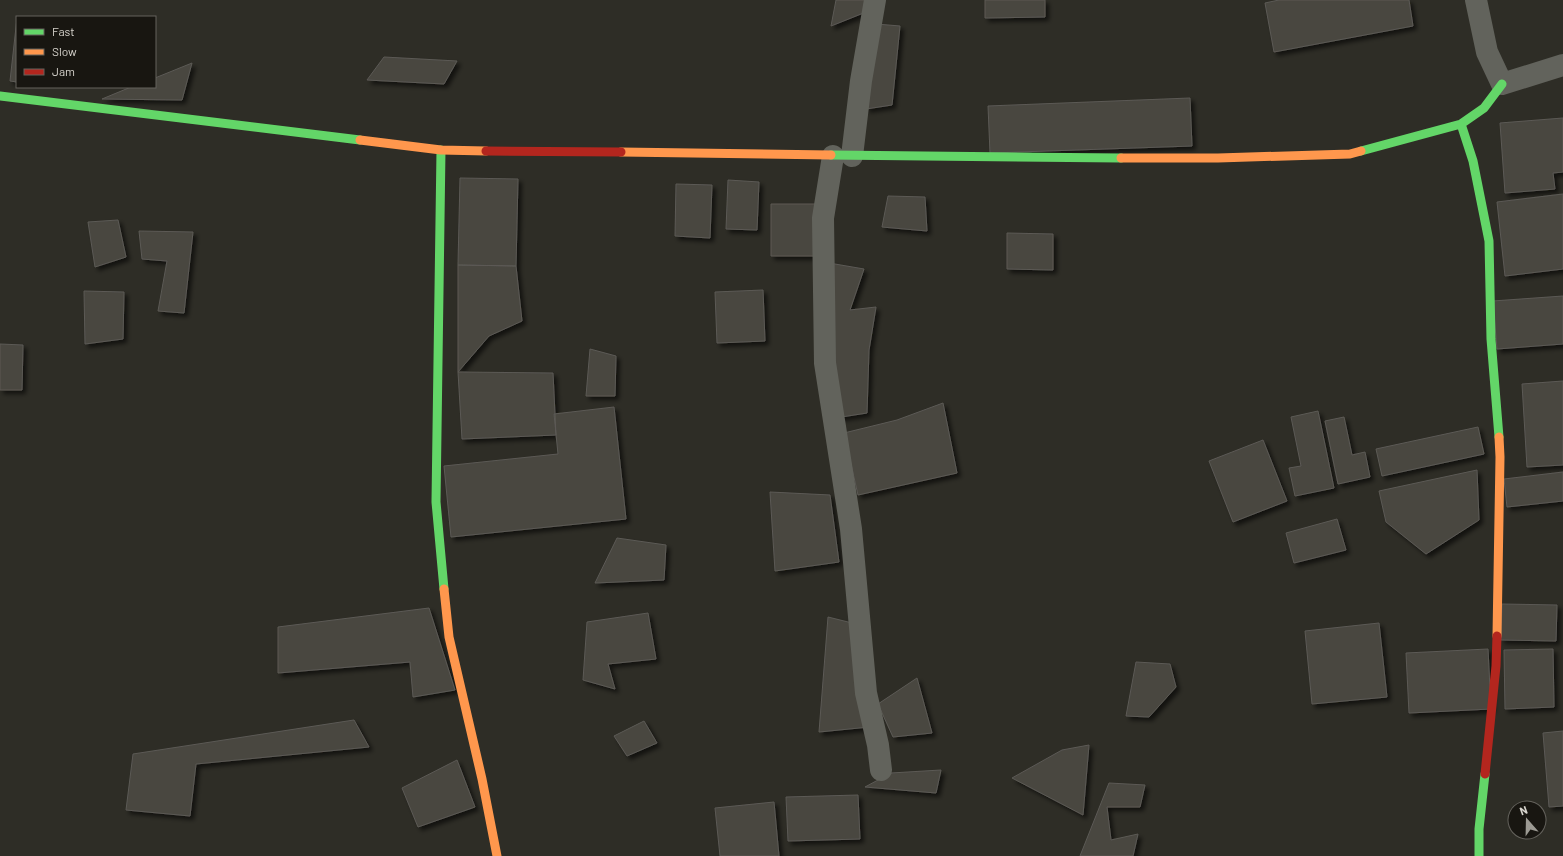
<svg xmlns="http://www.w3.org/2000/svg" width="1563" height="856" viewBox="0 0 1563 856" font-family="Barlow,sans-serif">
<defs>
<filter id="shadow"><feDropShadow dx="3.5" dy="3.5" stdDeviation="2" flood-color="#0009"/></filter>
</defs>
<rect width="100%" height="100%" fill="#2e2d26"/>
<path fill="#484640" stroke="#5c5a55" filter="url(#shadow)" d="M836 0H865L866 12 831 26Z
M985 0H1045V17L985 18Z
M1279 0H1409L1413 26 1274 52 1265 3Z
M17 18V82L10 81Z
M876 24 900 26 892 105 866 109Z
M384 57 457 61 444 84 367 80Z
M192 63 182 100 102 99 131 87H155V78Z
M1190 98 1192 146 990 153 988 106Z
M1563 118V172L1553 173 1555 189 1505 193 1500 123Z
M460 178 518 179 516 266 458 265Z
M728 180 759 182 757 230 726 229Z
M676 184 712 185 710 238 675 236Z
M1563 194V269L1505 276 1497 202Z
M888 196 925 197 927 231 882 227Z
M771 204H815V256H771Z
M118 220 126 257 95 267 88 222Z
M139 231 193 232 184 313 158 311 167 261 142 259Z
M1007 233 1053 234V270L1007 269Z
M829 263 864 269 850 310 876 307 869 350 867 413 835 418Z
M458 265 516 266 522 321 489 336 458 372Z
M763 290 765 341 717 343 715 292Z
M84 291 124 292 123 339 85 344Z
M1563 296V344L1497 349 1493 301Z
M0 344 23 345 22 390H0Z
M590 349 616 356 615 396H586Z
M458 372 553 373 556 435 462 439Z
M1563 381V465L1527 467 1522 384Z
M943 403 957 473 858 495 844 433 897 420Z
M614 407 626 519 451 537 444 466 558 454 554 414Z
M1318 411 1334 488 1295 496 1289 468 1301 466 1291 417Z
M1344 417 1352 455 1365 452 1370 477 1338 484 1325 421Z
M1478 427 1484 454 1382 476 1376 449Z
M1263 440 1287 501 1233 522 1209 461Z
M1477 470 1479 520 1426 554 1386 522 1379 491Z
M1563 472V501L1507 507 1504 479Z
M770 492 830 495 839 562 775 571Z
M1337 519 1346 550 1294 563 1286 533Z
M617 538 666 545 664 580 595 583Z
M1502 604 1557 605 1556 641 1501 640Z
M429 608 455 690 413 697 410 662 278 673V627Z
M648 613 656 659 608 664 615 689 583 680 587 622Z
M828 617 856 624 869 727 819 732Z
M1379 623 1387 697 1312 704 1305 631Z
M1488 649 1491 709 1409 713 1406 653Z
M1553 649 1554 707 1505 709 1504 650Z
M1136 662 1170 664 1176 687 1149 717 1126 716Z
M917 678 932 733 893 737 878 704Z
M354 720 369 747 196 764 190 816 126 810 133 754Z
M644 721 657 743 627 756 614 736Z
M1563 731V806L1549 807 1543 733Z
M1089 745 1083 815 1012 778 1062 750Z
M457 760 475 807 418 827 402 788Z
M941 770 936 793 865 787 891 773Z
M1109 783 1145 785 1140 807H1107L1111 840 1138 834 1133 856H1080Z
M858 795 860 839 788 841 786 797Z
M774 802 779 856H720L715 808Z"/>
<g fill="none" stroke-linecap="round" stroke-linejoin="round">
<path stroke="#62635c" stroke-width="22" d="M1476 0 1487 52 1502 84 1563 65
M833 156 823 218 825 363 851 529 866 693 878 745 881 770
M852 156 861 81 875 0"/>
<path stroke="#63d668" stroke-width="9" d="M0 96 360 140
M1461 124 1473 161 1489 241 1491 339 1499 437
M441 150 436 502 444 589
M1361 151 1461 124 1484 108 1502 84
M831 155 1121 158
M1479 856V829L1485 774"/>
<path stroke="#ff974d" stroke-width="9" d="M360 140 441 150 486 151
M621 152 831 155
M1121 158H1218L1350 154 1361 151
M444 589 449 637 482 779 497 856
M1497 636 1500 457 1499 437"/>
<path stroke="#b3261e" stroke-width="9" d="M486 151 621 152
M1485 774 1496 666 1497 636"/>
</g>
<rect x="16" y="16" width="140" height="72" fill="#181611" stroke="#64625c"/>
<rect x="24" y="29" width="20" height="6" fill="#63d668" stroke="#64625c"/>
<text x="52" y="36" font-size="12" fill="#d7d4cd">Fast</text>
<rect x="24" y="49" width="20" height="6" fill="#ff974d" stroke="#64625c"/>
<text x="52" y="56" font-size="12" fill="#d7d4cd">Slow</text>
<rect x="24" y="69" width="20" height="6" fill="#b3261e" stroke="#64625c"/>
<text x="52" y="76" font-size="12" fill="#d7d4cd">Jam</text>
<g transform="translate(1527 820) rotate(340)"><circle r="19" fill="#181611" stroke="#64625c"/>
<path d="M0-3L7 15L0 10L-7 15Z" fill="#9c9a93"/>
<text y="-6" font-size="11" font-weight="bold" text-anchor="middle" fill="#d7d4cd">N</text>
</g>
</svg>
